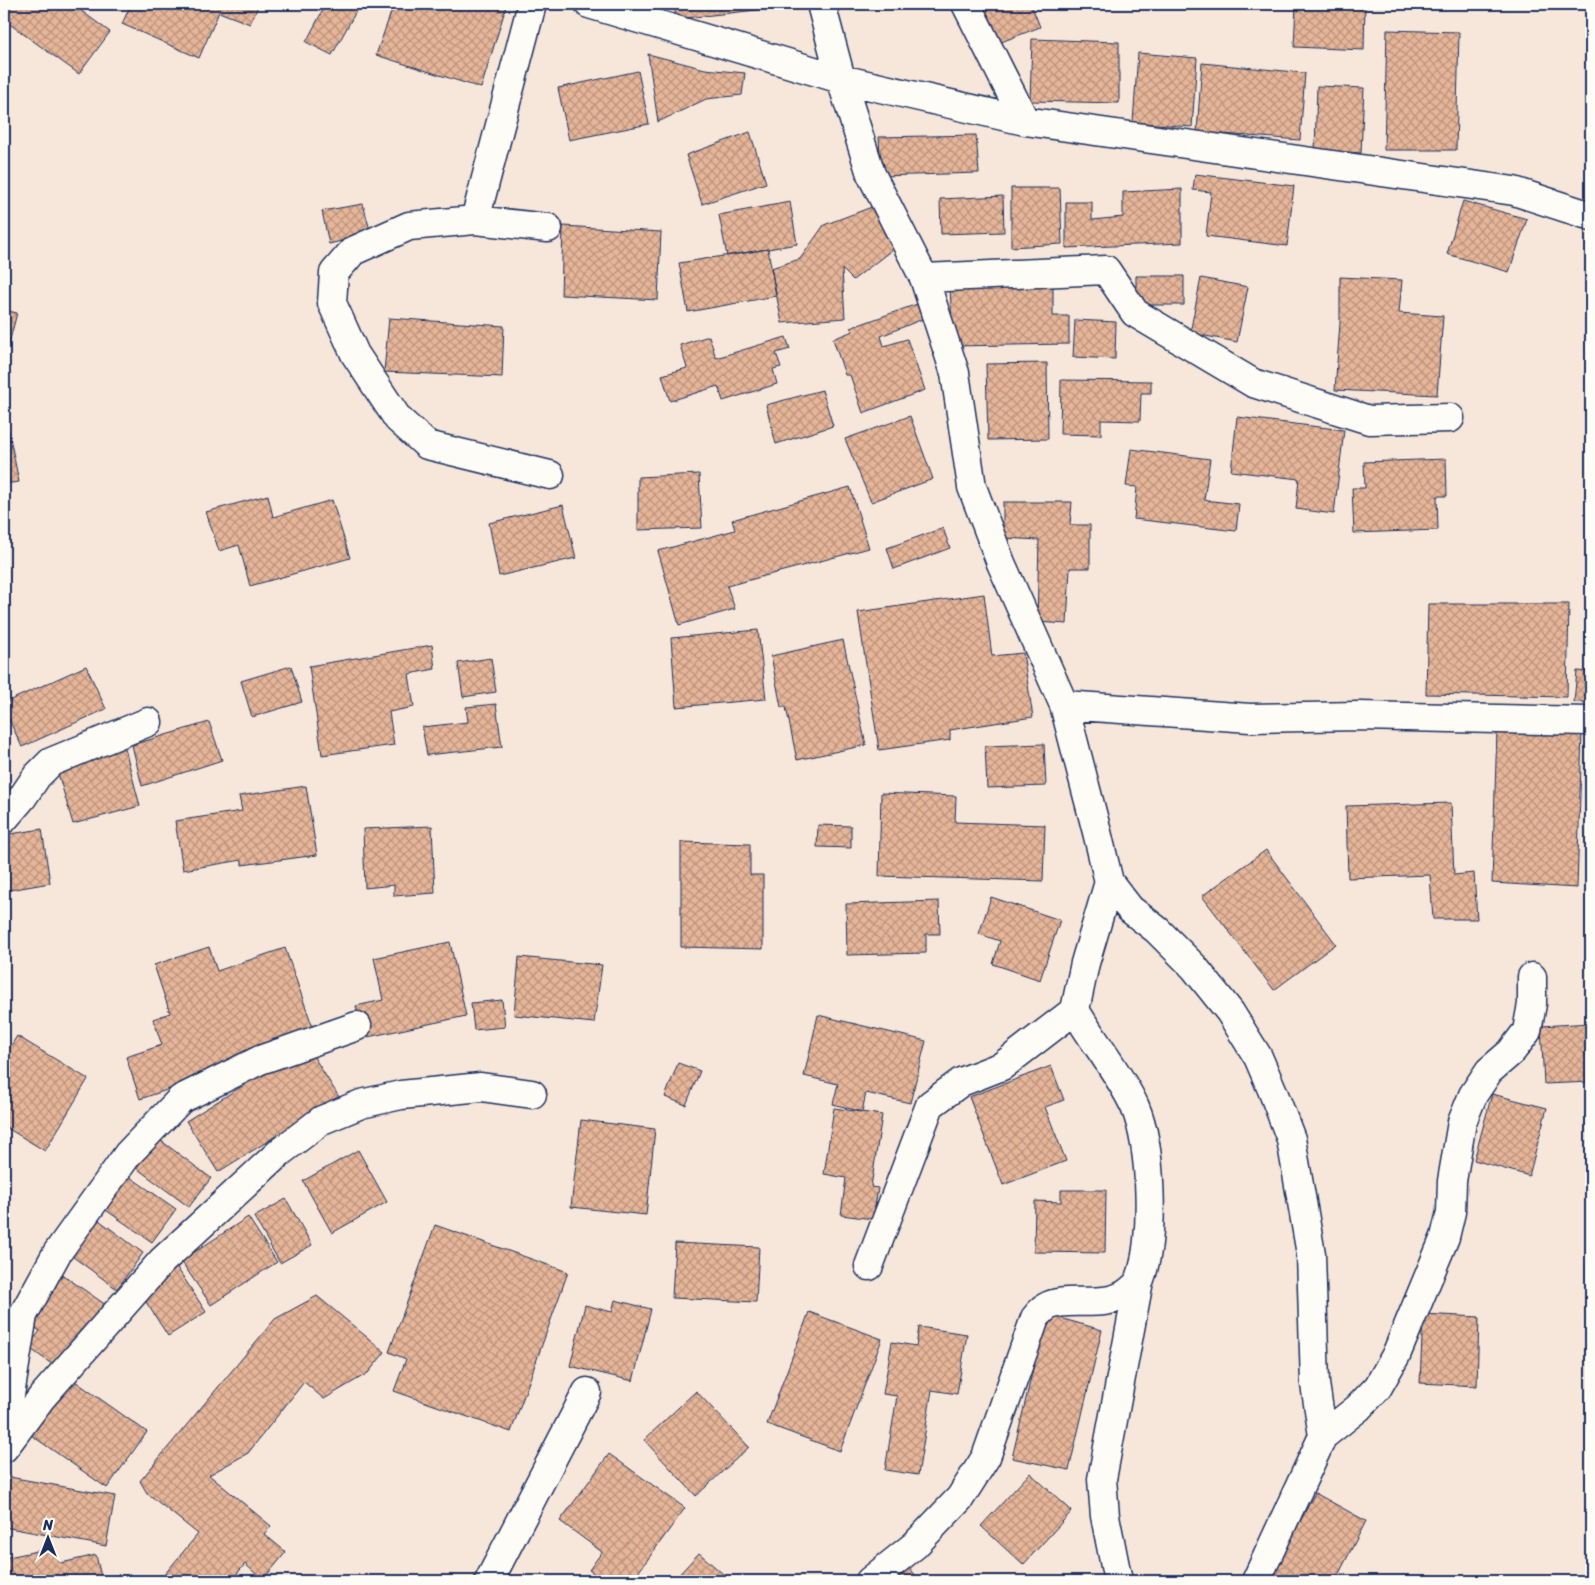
<svg xmlns="http://www.w3.org/2000/svg" width="1595" height="1585" viewBox="0 0 1595 1585" font-family="Sriracha,sans-serif">
<defs>
<pattern id="building-cross-hatch" width="8" height="8" patternUnits="userSpaceOnUse" patternTransform="scale(1.25)"><rect width="8" height="8" fill="#e7b598"/><path d="M0 0l8 8M0 8l8-8" fill="none" stroke="#ba947f"/></pattern>
</defs>
<rect width="100%" height="100%" fill="#f6e7da"/>
<filter id="ink" filterUnits="userSpaceOnUse"><feTurbulence type="fractalNoise" baseFrequency=".02" numOctaves="2"/><feDisplacementMap in="SourceGraphic" scale="10" xChannelSelector="R" yChannelSelector="G"/><feConvolveMatrix kernelMatrix="1 2 1 2 8 2 1 2 1" color-interpolation-filters="sRGB"/></filter>
<g filter="url(#ink)">
<path fill="url(#building-cross-hatch)" stroke="#1b2f5e" d="M4 4H72L110 32 79 74 4 20Z
M131 4H259L250 24 219 12 199 58 122 24Z
M326 4H360L332 55 306 42Z
M394 4H498L506 7 481 88 376 55Z
M674 4H765L766 9 676 19Z
M981 4H1031L1040 27 996 44Z
M1296 4H1365L1364 50 1294 47Z
M1387 30 1459 32 1456 150H1384Z
M1032 39 1119 42V103L1030 101Z
M1138 53 1197 58 1192 127 1133 122Z
M648 54 705 69 745 73 742 95 706 99 658 122Z
M1202 63 1305 73 1300 140 1197 132Z
M638 71 649 124 569 140 558 88Z
M1317 86 1364 88 1361 153 1315 150Z
M750 132 766 183 702 204 686 155Z
M976 135 979 173 881 176 879 137Z
M1195 174 1294 186 1287 246 1206 236 1211 192 1193 190Z
M1011 188H1060L1062 244 1011 247Z
M1182 189V243L1066 248V202H1092V220L1123 217V192Z
M1003 196 1004 232 941 234 940 199Z
M1463 201 1527 219 1509 272 1447 254Z
M790 202 797 244 727 256 719 215Z
M363 204 371 234 329 244 322 211Z
M877 205 893 249 853 280 842 269 845 318 782 323 771 268 800 259 824 225Z
M563 226 661 232 658 300 561 295Z
M768 249 776 296 688 312 679 263Z
M1136 276H1184V305H1136Z
M1340 277 1402 280 1399 313 1443 316 1437 395 1335 390 1340 323Z
M1201 278 1248 287 1237 342 1190 333Z
M1053 282V316H1069V344L953 346 950 287Z
M920 303 925 318 881 336 884 346 907 339 925 390 863 413 850 375H845L833 339 853 331 850 328Z
M4 310 17 313 4 362Z
M389 318 504 326 502 377 384 372Z
M1075 320 1116 322 1115 359 1073 357Z
M709 336 716 358 786 337 790 349 776 353 781 367 773 369 777 384 723 401 718 386 670 401 662 375 687 368 680 345Z
M1047 363 1048 439 988 440 986 364Z
M1061 380 1151 381V393H1141L1140 421 1101 420V435L1060 434Z
M822 390 833 426 776 444 766 405Z
M910 416 933 479 871 502 845 439Z
M1237 417 1344 430 1334 514 1296 509 1299 479 1231 471Z
M4 418H6L19 482 4 484Z
M1131 449 1210 459 1204 500 1239 504 1236 531 1134 519 1137 487 1126 486Z
M1446 459 1447 496H1437L1438 530 1354 533 1352 488H1365L1364 462Z
M699 474 702 528 638 530V477Z
M850 487 869 548 727 586 735 609 679 625 658 551 735 530 732 520Z
M268 495 273 517 332 500 350 558 250 586 239 545 219 551 206 512Z
M1003 502H1072L1070 525H1090V568H1070L1067 624 1037 622 1039 540 1003 538Z
M563 505 576 558 499 576 489 523Z
M943 528 950 548 894 569 887 548Z
M984 594 992 656 1023 653 1033 717 950 730V740L879 750 858 612Z
M1428 604H1569L1567 697 1426 694Z
M758 630 766 699 676 707 671 638Z
M843 640 866 745 797 760 786 707H781L771 656Z
M432 645 435 669 409 674 414 707 389 712 394 745 322 755 309 666Z
M491 658 496 692 463 697 458 663Z
M86 666 106 709 22 747 4 709V703Z
M291 666 302 702 252 717 241 681Z
M1577 671 1591 672V702H1574Z
M496 704 502 747 427 755 422 727 468 722 466 707Z
M209 722 222 760 142 786 132 745Z
M1497 730 1582 732 1577 888 1492 883Z
M1044 744 1046 786 987 788 985 746Z
M124 745 140 806 73 824 55 763Z
M306 786 317 855 242 865V860L183 870 175 821 242 811 239 796Z
M881 793 956 796 955 822 1045 825 1043 881 879 876Z
M1451 803 1454 875 1474 873 1477 919H1433L1430 875 1348 878 1346 806Z
M818 825 851 826V848L817 847Z
M432 826 435 893 394 896V885L365 888 363 829Z
M42 829 50 883 4 891V835Z
M681 842 750 844V875H763V949L681 947Z
M1266 850 1336 944 1274 990 1202 896Z
M991 897 1060 920 1040 980 993 964 1000 941 979 934Z
M939 901 940 934H926V953L847 955 846 904Z
M450 942 466 1016 363 1038 356 1006 383 1000 374 958Z
M209 947 217 971 285 948 313 1028 243 1052 247 1063 140 1099 126 1057 162 1045 153 1019 170 1013 154 965Z
M519 957 602 965 594 1023 514 1015Z
M502 1000 505 1027 474 1030 471 1003Z
M818 1015 926 1041 910 1103 866 1093 862 1112 833 1104 838 1084 804 1076Z
M1591 1023V1082L1544 1084 1541 1026Z
M17 1036 88 1079 45 1151 4 1126V1057Z
M307 1046 339 1097 218 1172 186 1121Z
M678 1063 700 1071 686 1105 665 1097Z
M1051 1066 1064 1100 1045 1107 1066 1161 1003 1185 969 1097Z
M1492 1094 1547 1108 1529 1176 1474 1160Z
M834 1108 882 1115 871 1187 878 1188 873 1219 841 1215 846 1178 824 1174Z
M581 1120 655 1129 646 1215 571 1207Z
M156 1137 211 1178 189 1207 135 1167Z
M358 1150 387 1202 332 1233 303 1181Z
M120 1170 176 1209 152 1242 97 1204Z
M1061 1190H1106L1105 1253 1034 1252 1035 1201 1061 1202Z
M286 1199 312 1245 280 1263 254 1217Z
M92 1215 143 1253 117 1289 65 1251Z
M248 1217 277 1262 211 1305 181 1261Z
M435 1225 568 1272 511 1432 394 1391 406 1359 389 1352Z
M675 1243 759 1247 756 1302 672 1298Z
M176 1266 206 1312 168 1336 139 1291Z
M57 1271 106 1305 60 1370 28 1347 40 1331 30 1324 53 1292 46 1287Z
M317 1296 385 1352 368 1373 324 1399 304 1382 248 1453 209 1475 271 1526 264 1534 286 1552 263 1580 245 1564 231 1581H159L198 1534 147 1493 140 1481 275 1319Z
M615 1300 651 1309 633 1381 570 1366 585 1305 612 1312Z
M809 1312 882 1339 840 1451 767 1424Z
M1046 1314 1102 1330 1069 1470 1012 1458Z
M1423 1314 1479 1317 1477 1386 1420 1383Z
M919 1327 967 1334 957 1394 932 1390 918 1475 885 1470 897 1396 883 1394 892 1342 916 1346Z
M72 1379 147 1432 107 1488 31 1435Z
M696 1391 749 1447 696 1496 644 1440Z
M609 1454 685 1508 632 1581H605L589 1570 602 1552 560 1521Z
M1030 1473 1072 1511 1023 1565 981 1526Z
M4 1476 115 1496 106 1546 4 1527Z
M1315 1493 1366 1521 1335 1581H1269Z
M51 1548 61 1563 96 1555 102 1581H4V1558Z
M699 1553 731 1581H673Z
M905 1562 920 1581H881Z"/>
<g fill="none" stroke-linecap="round" stroke-linejoin="round">
<defs>
<path id="minor" d="M532 4 475 220 409 226 353 251 334 273 332 303 355 354 398 419 427 445 550 475
M589 4 841 79 1025 121 1514 191 1591 216
M821 4 841 79 871 174 924 278 955 373 972 487 1001 563 1064 705 1097 832 1109 882 1085 963 1075 1010 1002 1066 961 1082 930 1105 869 1266
M966 4 1025 121
M475 220 548 228
M924 278 1106 270 1135 313 1253 383 1369 420 1450 418
M1064 705 1250 718 1359 716 1588 721
M4 819 22 798 37 776 51 762 148 722
M1109 882 1130 909 1157 930 1194 967 1230 1012 1258 1057 1273 1092 1291 1139 1311 1254 1315 1384 1323 1436
M4 1432 23 1315 57 1253 128 1154 181 1099 260 1060 357 1026
M4 1448 42 1397 162 1261 280 1152 322 1120 361 1104 401 1095 481 1087 532 1094
M489 1581 587 1392
M870 1581 915 1545 960 1498 986 1457 1035 1318C1038 1314 1042 1310 1046 1307 1065 1295 1102 1310 1127 1293 1131 1290 1138 1284 1140 1279 1155 1240 1152 1146 1135 1107 1120 1074 1094 1043 1075 1010
M1118 1581 1105 1516 1102 1479 1139 1281
M1256 1581 1323 1436 1358 1408 1378 1387 1396 1355 1445 1237 1451 1212 1452 1181 1462 1122 1473 1095 1489 1071 1511 1052 1527 1031 1532 1004V977"/>
</defs>
<use href="#minor" stroke="#1b2f5e" stroke-width="31"/>
<use href="#minor" stroke="#fdfcf7" stroke-width="28"/>
</g>
</g>
<rect width="1595" height="1585" fill="none" stroke="#fdfcf7" stroke-width="20"/>
<rect x="10" y="10" width="1575" height="1565" fill="none" stroke="#1b2f5e" stroke-width="2" filter="url(#ink)"/>
<g transform="translate(48 1538)" stroke="#fdfcf7" stroke-width="4" paint-order="stroke">
<path d="M0-4L9 19L0 12L-9 19Z" fill="#1b2f5e"/>
<text y="-8" font-size="14" font-weight="bold" text-anchor="middle" fill="#1b2f5e">N</text>
</g>
</svg>
